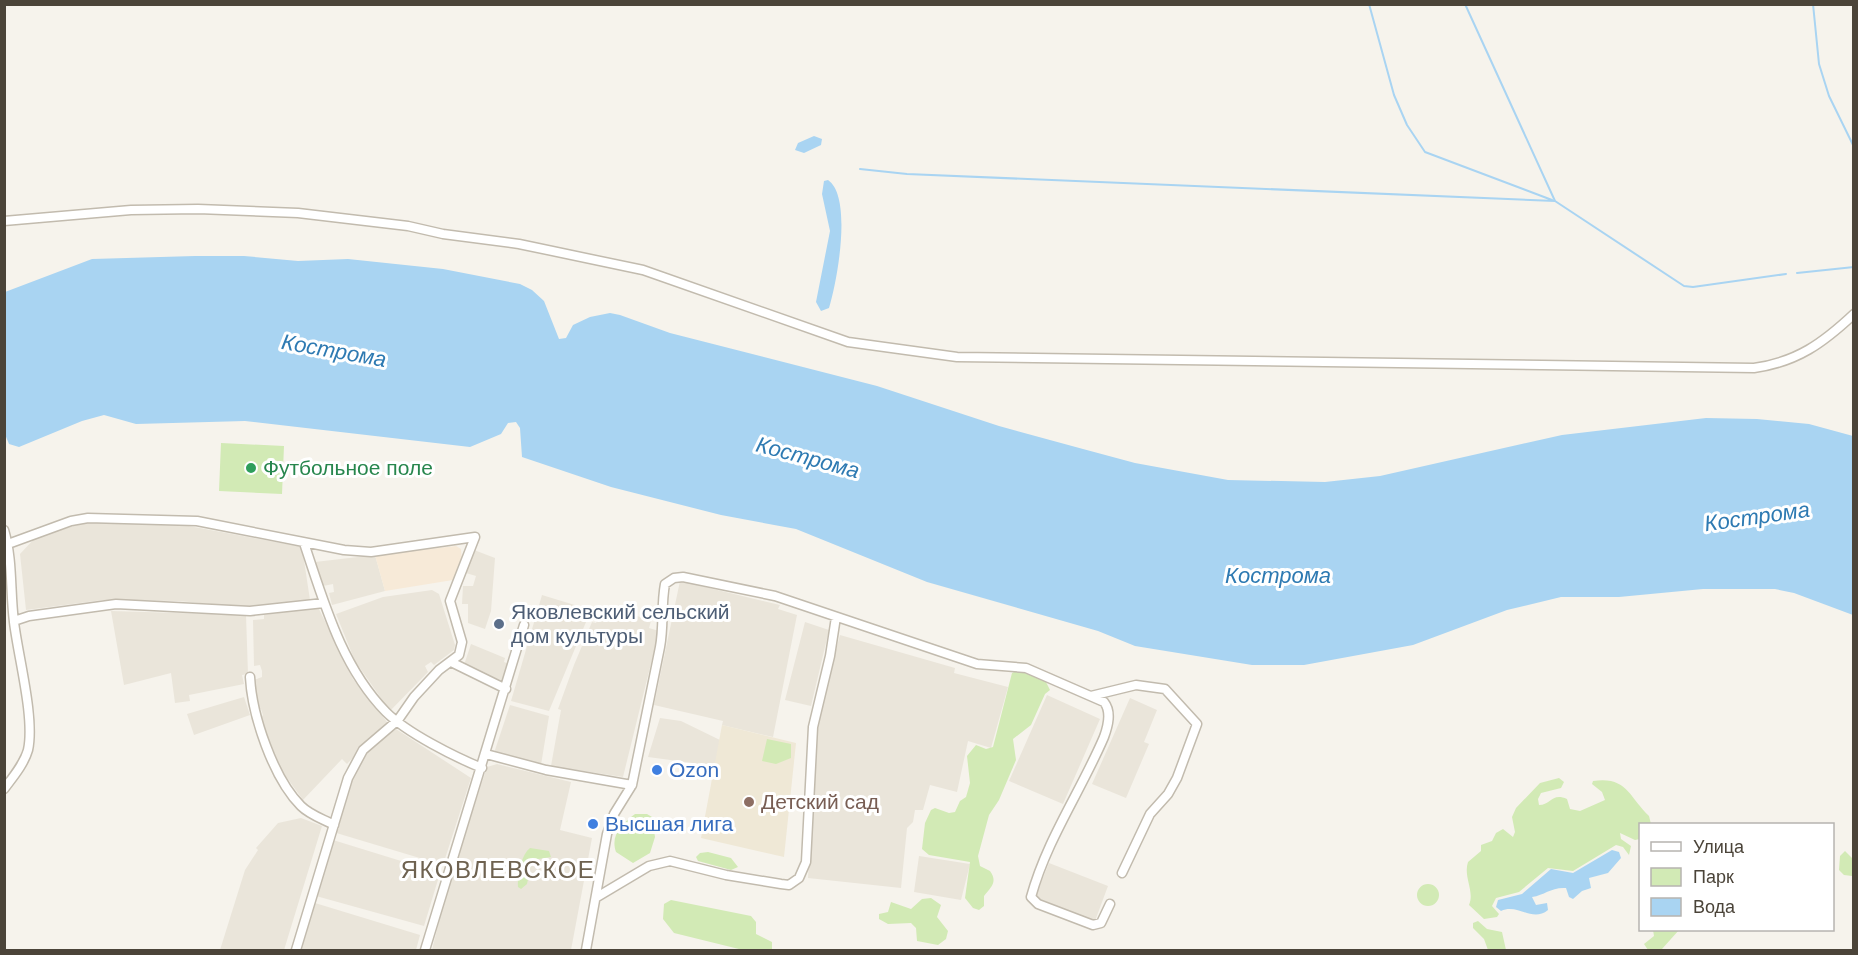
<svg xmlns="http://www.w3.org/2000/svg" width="1858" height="955" viewBox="0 0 1858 955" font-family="Helvetica,sans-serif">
<rect width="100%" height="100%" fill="#f6f3ec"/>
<path fill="#eae5da" d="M90 521 178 524 302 547 310 600 245 607 178 601 103 600 26 610 20 554 35 538Z
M474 550 495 558 491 611 485 629 468 623V604H462L463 586H473L476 576 466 573Z
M375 555 385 591 332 605 329 593 334 592 333 584 323 586 315 562Z
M680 581 780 605 778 609 797 615 773 737 722 725 723 721 654 705Z
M432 590 439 594 455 645 454 650 434 665 431 662 425 666 428 672 390 711 355 661 336 614 383 597Z
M542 595 591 610 549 711 511 701Z
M318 607 353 679 387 722 347 764 342 759 303 800 282 771 260 718 263 715 261 709H258L254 680 262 677V671L260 665 254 666 253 620 264 619V615Z
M618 609 651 621 649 628 659 631 623 777 551 766 561 710 558 709 574 665 592 622 596 623 598 619 604 621Z
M111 611 246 615 248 674 242 675 244 684 189 695 190 701 175 703 171 673 124 685Z
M805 622 829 630 811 706 785 700Z
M840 635 955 668 954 673 1008 687 991 748 968 741 957 792 930 785 923 810H915L913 822 907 828 901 888 808 878 816 724Z
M471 644 505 658 504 662 509 664 503 681 464 665Z
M1047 695 1100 719 1063 804 1009 781Z
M244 697 250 715 194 735 187 714Z
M1130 698 1157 710 1144 742 1149 744 1126 798 1092 784Z
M510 705 549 716 541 765 494 753Z
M660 718 681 721 720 740 715 766 648 757Z
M396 729 471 778 443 865 333 832 352 774 371 748Z
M497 764 571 782 560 830 592 838 571 950H432L447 889 487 767Z
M301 818 322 826 284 950H220L245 870 258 850 256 848 278 823Z
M333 840 440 873 424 926 316 896Z
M919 856 970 864 961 900 914 892Z
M1049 863 1108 886 1095 921 1035 897Z
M315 903 420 935 416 950H300Z"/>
<path fill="#f7ead8" d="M456 546 461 549 462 562 453 580 385 591 375 555Z"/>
<path fill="#efe8d6" d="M722 725 796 743 784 857 701 838Z"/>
<path fill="#d2eab5" d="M221 443 284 446 282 494 219 491Z
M1018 670 1046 682 1050 690 1045 694 1031 725 1013 739 1016 760 999 800 989 815 978 856 980 866 990 871C998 882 991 887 984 896V906L979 910 973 908 965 898 970 862 929 855 922 849 925 823 931 810 935 808 949 813 955 812 960 801 966 797 970 783 967 756 976 745 986 749 993 747 1012 673Z
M767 739 791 744V758L776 764 762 761Z
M1559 778 1564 782 1561 788 1541 793 1538 799 1539 805C1551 805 1552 792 1567 799L1570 809 1580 811 1605 800 1602 792 1592 784 1593 781C1627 776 1629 797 1649 816L1651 824H1640V839L1635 840 1620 833 1621 839 1631 846 1629 855 1623 847 1616 845 1573 871 1548 868 1519 892 1496 898 1492 906 1499 914 1497 917 1484 919 1469 905C1475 891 1463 877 1468 862L1481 851V845L1492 841 1496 833 1503 829 1513 837 1515 832 1512 817 1516 808 1540 783Z
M635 814H647L652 817 655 837 650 853 633 863 616 852C610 835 622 824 635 814Z
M530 848 549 851 551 857 532 860 527 884 521 889 518 887C517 876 521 855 530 848Z
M1845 851 1853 859 1852 876 1844 875 1839 870 1840 856Z
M700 853 708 852 731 858 738 867 731 870 698 861 696 857Z
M1417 895a11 11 0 1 1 22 0a11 11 0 1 1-22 0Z
M931 898 941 905 937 917 948 931 946 939 938 945 917 941 916 928 911 923 888 924 879 919V914L888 912 891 902 911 909 922 899Z
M671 900 751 916 756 922V934L772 942V950H743L674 933 663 919 664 904Z
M1478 921 1487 929 1502 932 1506 950H1488L1484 939 1473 928V923Z
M1653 930H1679L1662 949 1648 950 1644 944 1654 936Z"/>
<path fill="#a9d4f2" d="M814 136 822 139 821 145 804 153 795 150 798 143Z
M828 180C853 197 837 282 829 308L821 311 816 302 830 231 822 194 824 181Z
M195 256H244L298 261 348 259 443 269 520 284 532 290 544 301 559 339 566 338 573 325 590 317 610 313 620 315 670 333 877 386 999 426 1083 449 1135 463 1228 480 1325 482 1380 476 1562 435 1706 418 1757 419 1809 424 1853 436V615L1794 593 1775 589H1703L1619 597H1561L1507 610 1413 645 1304 665H1252L1135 646 1098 631 927 582 796 529 721 515 611 487 522 457 520 428 516 422 508 423 501 434 470 447 245 421 136 424 104 415 82 421 19 447 9 444 4 432 5 292 92 259Z
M1612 850 1619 852 1621 858 1608 873 1589 878 1591 888 1582 891 1573 899 1569 897 1566 888C1551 887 1545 895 1532 897L1536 905 1547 903 1548 910C1532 923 1518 903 1501 911L1496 907 1498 900 1522 894 1551 869 1573 873Z"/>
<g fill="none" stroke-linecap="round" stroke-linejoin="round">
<path stroke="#a9d4f2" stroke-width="2" d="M1369 4 1394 95 1407 125 1425 152 1552 200
M1465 4 1555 201 1684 286 1693 287 1786 274
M1813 4 1819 64 1829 96 1854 147
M860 169 907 174 1555 201
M1797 273 1854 267"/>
<defs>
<path id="minor" d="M4 221 131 210 198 209 298 213 408 226 443 234 519 244 643 270 848 342 957 357 1754 368C1797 362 1823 343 1854 314
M4 530C13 560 10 591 14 622 18 656 35 718 28 750 24 764 13 777 4 789
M304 543C324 602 341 666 386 712 407 733 455 757 482 768
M8 544 71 521 88 518 197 521 344 550 371 552 475 537 450 601 462 642 459 655 439 670 414 697 398 720 363 750 348 778 296 950
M14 621 29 616 116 604 250 611 324 603
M451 662 506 689
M250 677C252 715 273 778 301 806 310 815 323 819 334 825
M1091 696 1136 685 1165 689 1197 724 1177 778 1168 794 1150 814 1122 873
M486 754 546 770 632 785 660 647C664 626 661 605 665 584L674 578 683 577 775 596 977 664 1026 668 1104 702C1112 712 1108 726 1104 737 1081 791 1047 839 1031 897L1038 904 1093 925 1101 923 1110 904
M597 897 649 866 670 861 726 875 781 884 789 885 799 878 806 862 813 727 830 656 836 617
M425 950 524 625
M586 950 607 834 614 814 632 785"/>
</defs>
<use href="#minor" stroke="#c2bbae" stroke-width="11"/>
<use href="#minor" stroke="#fff" stroke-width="8"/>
</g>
<circle fill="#2e9e5b" stroke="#fff" stroke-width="2" cx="251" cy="468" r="6"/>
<circle fill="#5c6f8a" stroke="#fff" stroke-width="2" cx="499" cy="624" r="6"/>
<g fill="#3f7fe0" stroke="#fff" stroke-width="2">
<circle cx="657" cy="770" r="6"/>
<circle cx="593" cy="824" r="6"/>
</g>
<circle fill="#8d6e63" stroke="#fff" stroke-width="2" cx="749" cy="802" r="6"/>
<g text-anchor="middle" stroke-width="6" stroke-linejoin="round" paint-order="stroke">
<g font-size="21" fill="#27864d" stroke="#fff" text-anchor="start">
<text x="263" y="475">Футбольное поле</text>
</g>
<g font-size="21" fill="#4e5e75" stroke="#fff" text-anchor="start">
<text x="511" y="619">Яковлевский сельский<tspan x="511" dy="24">дом культуры</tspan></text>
</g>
<g font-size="21" fill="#366cbe" stroke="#fff" text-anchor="start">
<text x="669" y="777">Ozon</text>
<text x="605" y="831">Высшая лига</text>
</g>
<g font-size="21" fill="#785e54" stroke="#fff" text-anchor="start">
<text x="761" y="809">Детский сад</text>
</g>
<g font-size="22" font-style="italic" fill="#2e7ab2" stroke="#fff">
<text transform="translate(334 350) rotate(10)" y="8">Кострома</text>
<text transform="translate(808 457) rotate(15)" y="8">Кострома</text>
<text transform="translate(1757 516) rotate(-8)" y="8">Кострома</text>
<text x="1278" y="583">Кострома</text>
</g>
<g font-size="24" letter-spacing="1.5" fill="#6e6250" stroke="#fff">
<text x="498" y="878">ЯКОВЛЕВСКОЕ</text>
</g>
</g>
<rect width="1858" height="955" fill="none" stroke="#4b4439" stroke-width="12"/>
<rect x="1639" y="823" width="195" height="108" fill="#ffffff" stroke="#b7b4b0" stroke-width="1.5"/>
<rect x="1651" y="842" width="30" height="9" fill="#ffffff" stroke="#b7b4b0" stroke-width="1.5"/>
<text x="1693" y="853" font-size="18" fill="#4b4439">Улица</text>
<rect x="1651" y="868" width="30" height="18" fill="#d2eab5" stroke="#b7b4b0" stroke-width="1.5"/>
<text x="1693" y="883" font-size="18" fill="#4b4439">Парк</text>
<rect x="1651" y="898" width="30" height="18" fill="#a9d4f2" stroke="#b7b4b0" stroke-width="1.5"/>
<text x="1693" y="913" font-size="18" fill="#4b4439">Вода</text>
</svg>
